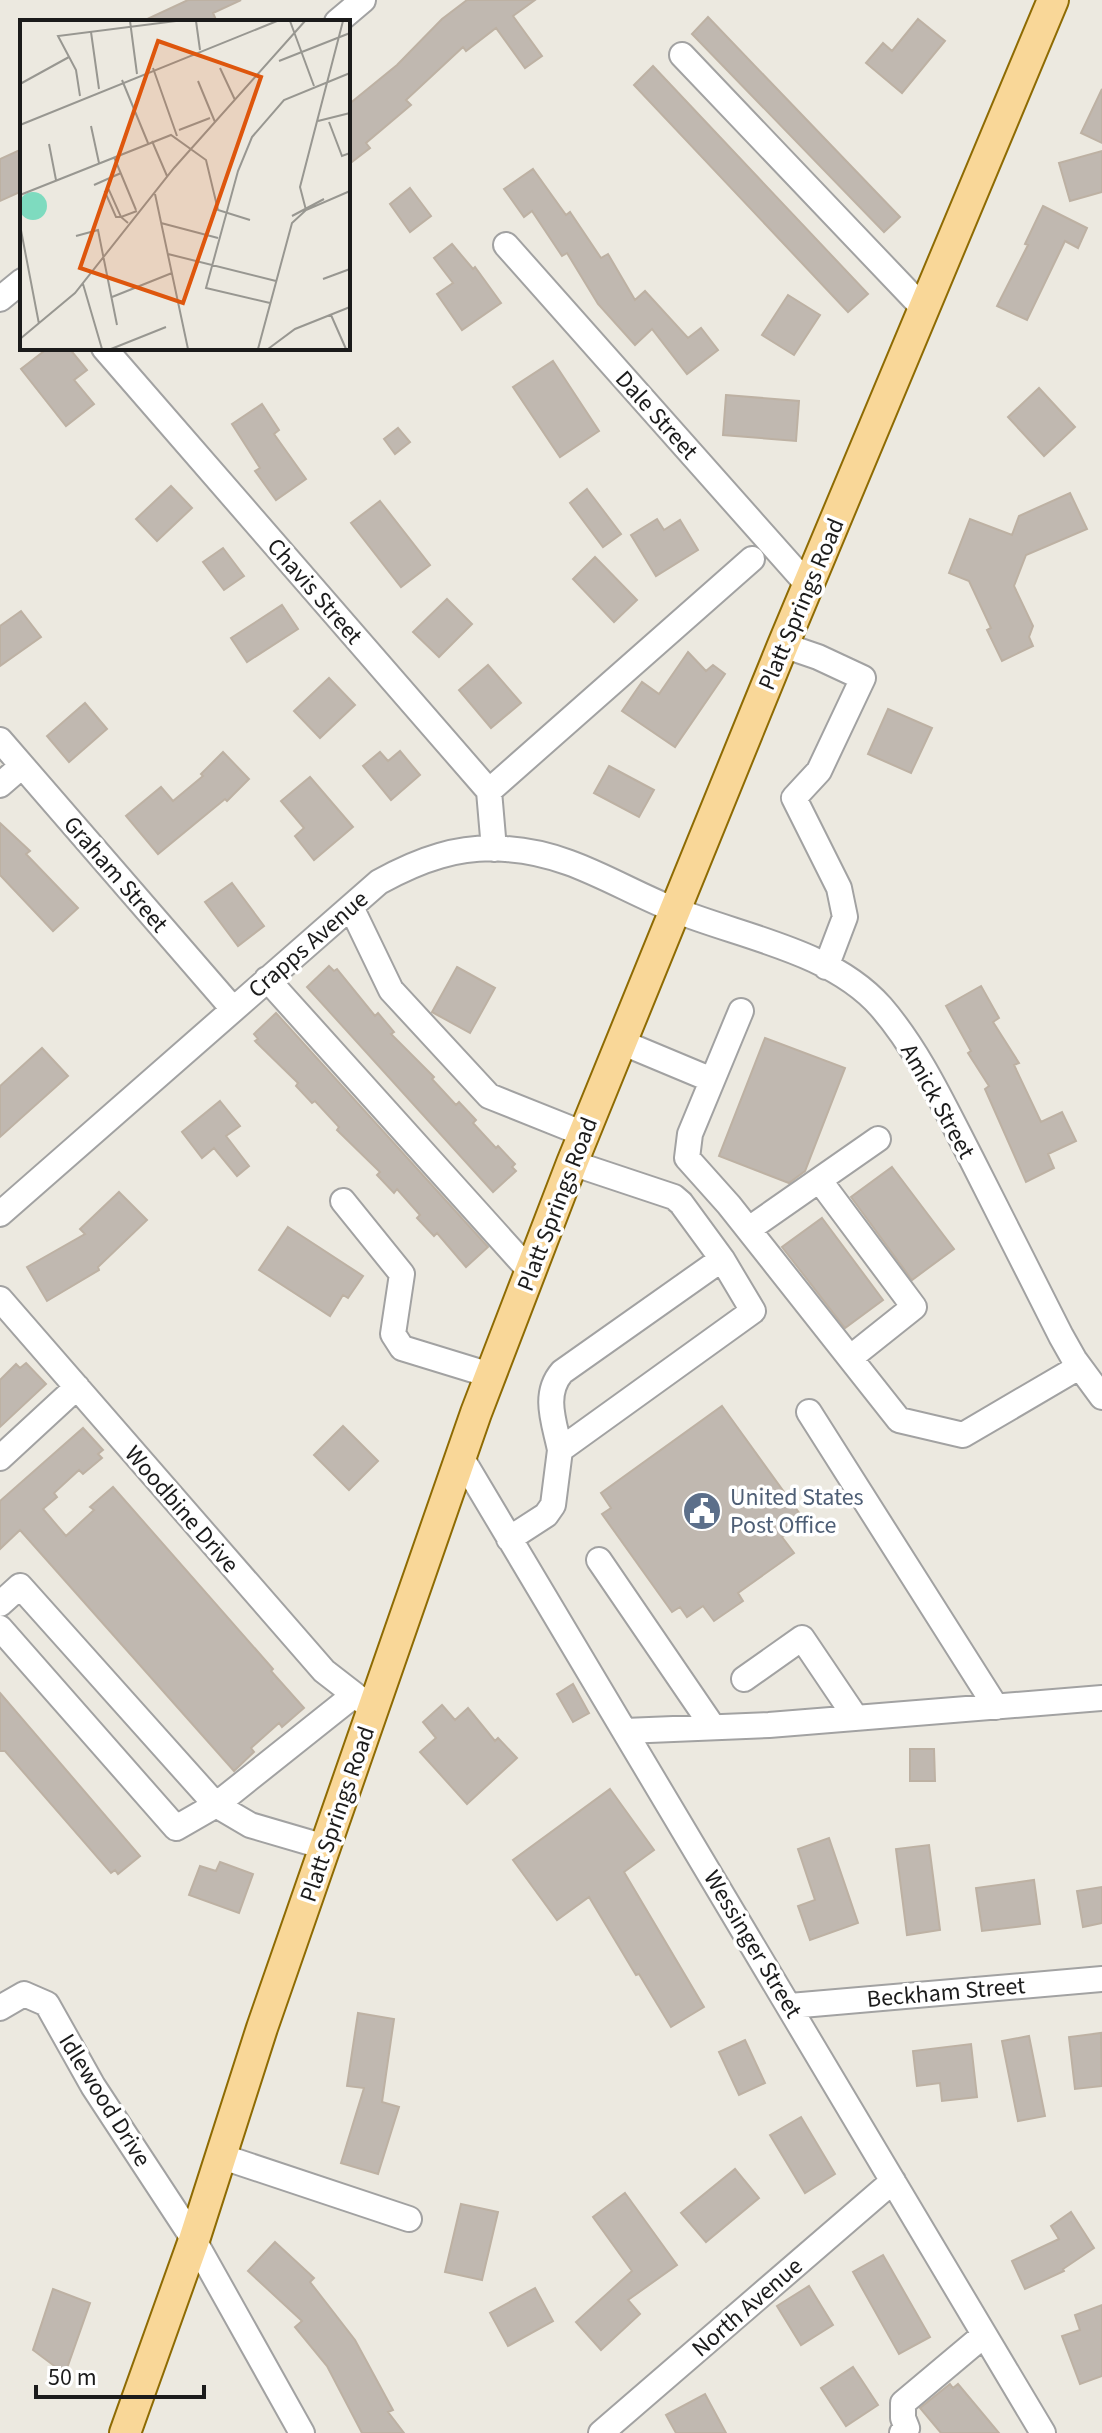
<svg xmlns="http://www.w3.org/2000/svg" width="1102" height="2433" viewBox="0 0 1102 2433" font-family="'Source Sans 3',sans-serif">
<rect width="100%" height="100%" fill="#ece9e0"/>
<path fill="#c0b8b0" stroke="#bdb1a3" stroke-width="2" d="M188 0H241L213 13 217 22H141Z
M467 0H535L513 16 542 56 525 68 496 28 466 51 463 47 406 100 411 105 366 143 370 148 348 165V105L397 65 442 19Z
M708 17 900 217 884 232 692 34Z
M918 19 945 41 902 93 866 63 883 43 892 51Z
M653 66 868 294 848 312 634 85Z
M1102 89V143L1081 133Z
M22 149V191L0 201V159Z
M1102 151V192L1070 201 1059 163Z
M533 169 566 215 570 212 601 258 608 254 635 300 645 291 688 338 701 328 718 350 687 374 652 329 635 345 598 304 567 253 562 256 532 211 524 217 504 189Z
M410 188 431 216 410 232 390 204Z
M1043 206 1087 228 1078 248 1065 241 1027 320 997 306 1028 245 1025 244Z
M452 244 473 269 475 267 501 303 462 330 437 294 453 283 434 258Z
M788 295 820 315 794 355 762 335Z
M48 348H69L87 370 74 380 94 404 66 426 21 369Z
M553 361 599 431 560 457 513 387Z
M1039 388 1075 427 1044 456 1008 417Z
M726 395 799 401 796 441 723 435Z
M262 404 279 430 274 434 306 479 276 500 255 471 260 468 232 424Z
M398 428 410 442 395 454 384 439Z
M171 486 192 508 157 541 136 519Z
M587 489 621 534 603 547 570 503Z
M1070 493 1087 529 1026 555 1014 586 1033 626 1029 637 1033 646 1002 661 987 630 991 628 969 581 949 573 970 519 1012 535 1019 516Z
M380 501 430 565 401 587 351 523Z
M657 519 664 530 680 520 698 550 656 576 631 535Z
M223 548 244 576 224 590 203 562Z
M595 557 637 600 614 622 573 579Z
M447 599 472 624 439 657 413 632Z
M282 605 298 629 247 662 231 638Z
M21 611 41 637 0 666V626Z
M688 652 706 671 713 665 725 674 675 747 622 711 642 682 659 694Z
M488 665 521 703 491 728 459 690Z
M329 678 355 705 320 738 294 711Z
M85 703 107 729 69 762 47 736Z
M888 709 932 728 911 773 868 754Z
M400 751 420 775 391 800 363 766 380 752 388 761Z
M223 752 249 779 227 801 225 799 158 854 126 816 161 787 173 801 203 776 201 774Z
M609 766 654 790 639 817 594 793Z
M310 777 353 827 314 860 295 836 304 828 281 801Z
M0 823 30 851 26 854 78 908 53 931 0 875Z
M232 883 264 926 238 946 205 902Z
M329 966 334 971 337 969 375 1016 378 1013 394 1032 391 1034 434 1077 432 1079 456 1105 459 1102 476 1120 473 1123 496 1148 498 1146 515 1164 512 1167 516 1171 493 1192 307 987Z
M457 967 495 988 470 1033 432 1012Z
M981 986 999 1018 993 1022 1019 1063 1014 1065 1041 1122 1062 1112 1076 1141 1048 1154 1054 1168 1026 1182 985 1089 989 1086 968 1053 971 1051 946 1006Z
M276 1013 488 1247 466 1267 437 1233 434 1236 417 1218 420 1215 397 1189 394 1193 377 1175 380 1172 337 1130 339 1127 315 1101 312 1103 296 1086 298 1083 255 1041 258 1039 254 1034Z
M765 1038 845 1068 805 1171 789 1183 719 1156Z
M42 1048 68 1076 0 1137V1086Z
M220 1101 240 1126 226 1136 249 1166 237 1176 214 1148 202 1158 182 1132Z
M892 1167 954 1249 912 1280 851 1197Z
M119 1192 147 1220 98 1267 99 1270 47 1301 27 1267 85 1234 80 1229Z
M822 1218 883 1300 845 1328 782 1247Z
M288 1227 363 1276 348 1298 343 1295 330 1316 259 1270Z
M26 1363 46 1384 0 1427V1380L16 1364 20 1368Z
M722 1406 805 1521 782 1537 794 1553 738 1593 743 1601 714 1621 703 1606 687 1617 680 1607 672 1612 602 1514 611 1508 601 1493Z
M343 1426 378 1461 349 1490 314 1455Z
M83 1428 103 1450 98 1454 102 1458 83 1474 79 1470 54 1493 57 1497 43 1509 66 1536 94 1510 90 1507 113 1487 273 1669 271 1671 304 1708 282 1727 279 1723 251 1748 254 1752 234 1771 20 1530 0 1549V1501Z
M573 1684 589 1713 573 1722 557 1694Z
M0 1693 140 1856 118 1874 115 1870 111 1873 5 1751H0Z
M442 1705 455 1720 468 1708 495 1741 498 1738 517 1758 467 1804 420 1752 436 1738 423 1722Z
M910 1749H934L935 1781H910Z
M610 1789 654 1850 624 1872 704 2007 671 2027 639 1974 636 1975 589 1897 557 1920 513 1860Z
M829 1838 858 1923 810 1940 798 1906 815 1900 798 1849Z
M929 1845 940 1930 907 1935 896 1849Z
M220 1862 253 1874 239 1913 189 1895 200 1866 216 1871Z
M1034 1880 1040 1924 982 1931 976 1888Z
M1102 1887V1923L1083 1927 1077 1891Z
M358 2013 394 2019 382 2102 399 2107 378 2174 341 2163 364 2088 347 2086Z
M1101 2033 1102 2086 1075 2089 1069 2037Z
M1029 2036 1045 2116 1018 2121 1002 2041Z
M745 2040 765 2083 739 2095 719 2052Z
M971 2044 977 2097 942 2101 940 2083 917 2086 913 2051Z
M801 2117 835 2174 805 2193 770 2135Z
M735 2169 759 2198 706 2242 681 2213Z
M625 2193 677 2265 628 2300 640 2314 601 2350 576 2322 632 2271 593 2217Z
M461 2204 498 2212 482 2280 445 2272Z
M1071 2212 1094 2248 1063 2269 1064 2271 1025 2289 1012 2261 1059 2239 1051 2226Z
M275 2242 314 2278 310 2282 355 2340 393 2410 388 2412 404 2433H362L327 2366 295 2327 302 2321 248 2271Z
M883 2255 930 2337 899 2354 853 2272Z
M809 2286 833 2325 801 2345 777 2306Z
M535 2288 553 2321 508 2346 490 2313Z
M53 2289 90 2303 65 2374 33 2350Z
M1102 2305V2376L1080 2384 1062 2336 1080 2330 1075 2315Z
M853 2367 878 2405 846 2426 821 2388Z
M950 2384 953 2388 958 2384 999 2433H941L920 2408Z
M705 2394 726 2433H676L666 2415Z"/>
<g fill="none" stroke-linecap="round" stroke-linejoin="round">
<defs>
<path id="minor" d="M337 22 363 0
M682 55 925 310
M506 245 808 585
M0 299 22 281
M104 348 489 791 494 849
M783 645 818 657 863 678 819 771 794 798 839 888 845 917 826 967
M0 740 233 1009
M0 785 22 766
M489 791 752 559
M351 907 391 990 489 1096 584 1134
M267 979 530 1271
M741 1011 690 1134 687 1158 729 1205 899 1420 963 1435 1079 1367
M621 1042 712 1080
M820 1181 914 1307 850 1358
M343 1201 402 1274 393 1334 402 1348 490 1375
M0 1214 379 882C419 860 459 845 506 849 571 853 617 887 675 910 742 937 832 951 881 1007 919 1051 944 1106 971 1158 1001 1217 1031 1277 1061 1336L1074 1359 1102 1397
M749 1229 878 1139
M0 1299 324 1671 373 1709
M809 1412 996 1707
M560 1450C555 1424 542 1395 562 1372L722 1259
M461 1457 1043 2433
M0 1458 77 1387
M509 1539 546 1515 553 1505 560 1450 753 1311 722 1259 681 1203 674 1197 572 1163
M599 1560 713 1727
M0 1604 20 1586 216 1805 250 1825 325 1847
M0 1628 176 1828 216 1805 354 1695
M744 1679 802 1638 856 1718
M625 1731 769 1725 1102 1698
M790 2006 1102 1979
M0 2008 24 1994 47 2004 93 2086 194 2240 302 2433
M220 2156 409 2219
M601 2433 893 2181
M902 2433 907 2428 903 2418V2403L984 2335"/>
<path id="major" d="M125 2433 194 2240 262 2028 476 1413 572 1163 783 645 1053 0"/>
</defs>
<use href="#minor" stroke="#a2a2a2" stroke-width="28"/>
<use href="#major" stroke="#8e6b03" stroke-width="34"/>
<use href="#minor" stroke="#fff" stroke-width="24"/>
<use href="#major" stroke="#f9d798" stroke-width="30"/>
</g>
<defs>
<symbol id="civic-disc" viewBox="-11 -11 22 22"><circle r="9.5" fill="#5c6f8a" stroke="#fff"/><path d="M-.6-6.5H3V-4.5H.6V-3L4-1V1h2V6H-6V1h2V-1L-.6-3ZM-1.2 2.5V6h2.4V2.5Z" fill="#fff"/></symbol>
</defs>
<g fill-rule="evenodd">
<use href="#civic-disc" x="680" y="1489" width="44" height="44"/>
</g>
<g text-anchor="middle" stroke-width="7" stroke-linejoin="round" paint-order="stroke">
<g font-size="24" fill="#1b1b1b" stroke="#fff">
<text transform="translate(657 415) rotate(48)" y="8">Dale Street</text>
<text transform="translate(315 591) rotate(49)" y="8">Chavis Street</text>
<text transform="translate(801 604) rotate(-67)" y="8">Platt Springs Road</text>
<text transform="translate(116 874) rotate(49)" y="8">Graham Street</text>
<text transform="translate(308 944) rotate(-41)" y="8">Crapps Avenue</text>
<text transform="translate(938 1101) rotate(61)" y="8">Amick Street</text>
<text transform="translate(557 1204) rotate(-69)" y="8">Platt Springs Road</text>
<text transform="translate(182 1509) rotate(49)" y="8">Woodbine Drive</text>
<text transform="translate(337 1814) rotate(-71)" y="8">Platt Springs Road</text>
<text transform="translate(753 1944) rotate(59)" y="8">Wessinger Street</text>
<text transform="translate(946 1992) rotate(-5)" y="8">Beckham Street</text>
<text transform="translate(105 2100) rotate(58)" y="8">Idlewood Drive</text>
<text transform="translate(747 2307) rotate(-41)" y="8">North Avenue</text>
</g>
<g font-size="24" fill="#4e5e75" stroke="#fff" text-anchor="start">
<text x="730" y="1505">United States<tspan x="730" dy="28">Post Office</tspan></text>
</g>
</g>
<g transform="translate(20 20)">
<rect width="330" height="330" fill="#ece9e0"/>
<path d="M-1 186a14 14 0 1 1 28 0a14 14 0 1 1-28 0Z" fill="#7edbbf"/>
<path fill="none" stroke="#989791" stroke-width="2" d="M110 1 117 54M176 1 180 30M270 1 294 66M71 12 79 69M259 41 330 13M133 48 157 116M200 48 215 80M102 60 128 123M178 61 195 102M0 64 49 37M60 76 56 50 38 16 156 1M298 101 330 93M309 102 322 136 330 133M0 105 257 1M71 106 79 143M159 110 190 98M132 121 147 156M29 124 36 160M94 137 116 190M74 165 101 153M135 174 168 329M0 175 151 115 186 140 198 190 230 200M286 190 280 167 323 1M272 196 304 179M108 203 101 197 89 170 85 172 96 197H101L117 191M141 203 198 218M0 205 19 304M56 216 78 210 97 305M148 234 256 261M303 259 330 249M63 264 82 329M92 277 152 253M250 283 186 268 218 151 232 117 264 80 330 53M311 295 326 329M0 319 55 273 154 148 285 1M91 329 146 307M238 329 272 203 286 190 330 171M248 329 275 309 330 287"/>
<path fill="#de560d" fill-opacity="0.15" stroke="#de560d" stroke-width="4" d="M138 21 241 57 163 283 60 248Z"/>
<rect width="330" height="330" fill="none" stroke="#1b1b1b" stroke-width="4"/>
</g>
<path d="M36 2385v12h168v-12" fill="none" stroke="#1b1b1b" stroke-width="4"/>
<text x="48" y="2385" font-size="24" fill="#1b1b1b" stroke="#ffffff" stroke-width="6" paint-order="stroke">50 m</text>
</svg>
